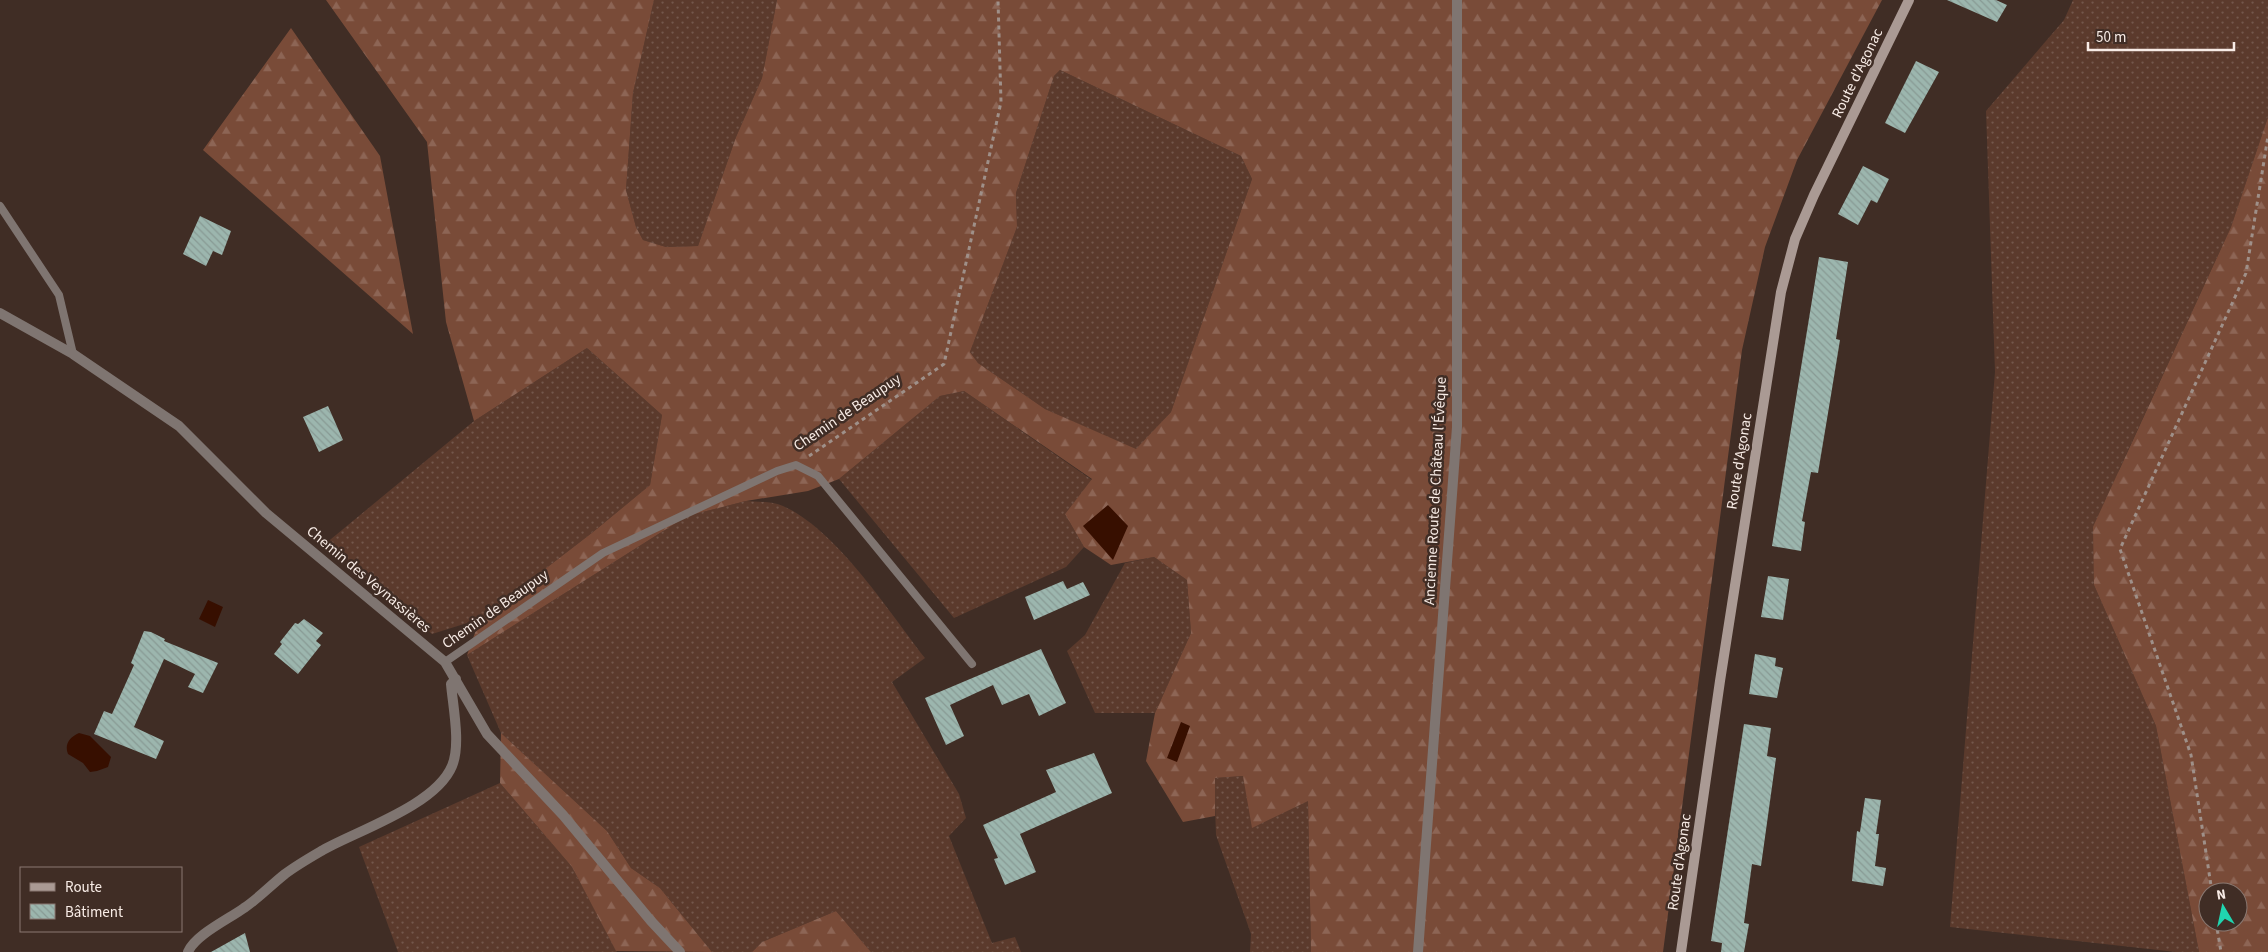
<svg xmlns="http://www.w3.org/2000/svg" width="2268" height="952" viewBox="0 0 2268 952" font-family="'Source Sans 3',sans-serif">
<defs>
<pattern id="grass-dots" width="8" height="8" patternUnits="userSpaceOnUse" patternTransform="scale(1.25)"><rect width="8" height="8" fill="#5b3a2c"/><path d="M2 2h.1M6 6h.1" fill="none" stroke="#73574b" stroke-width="1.8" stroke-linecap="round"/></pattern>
<pattern id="forest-firs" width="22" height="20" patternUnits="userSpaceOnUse" patternTransform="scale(1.25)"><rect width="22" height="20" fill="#794b38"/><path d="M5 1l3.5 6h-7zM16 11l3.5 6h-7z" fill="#8d6555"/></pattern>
<pattern id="building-back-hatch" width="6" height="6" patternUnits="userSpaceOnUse" patternTransform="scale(1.25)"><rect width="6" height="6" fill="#9cb6ae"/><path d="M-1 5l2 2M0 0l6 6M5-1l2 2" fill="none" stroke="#889a94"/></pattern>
</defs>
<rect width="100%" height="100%" fill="#402d25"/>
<path fill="url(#grass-dots)" d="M654 0H777L762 78 736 137 698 246 666 247 643 240 636 227 626 190 633 93Z
M2073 0H2268V117L2231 227 2119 470 2094 585 2156 726 2199 952H2176L1950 927 1995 372 1986 111 2064 20Z
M1060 70 1241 156 1252 179 1171 412 1136 450 1045 409 978 363 970 352 1017 227 1016 193 1054 76Z
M587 348 662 415 650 485 593 532 480 619 432 634 325 544 474 421Z
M964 391 1092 480 1065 514 1084 547 1066 567 954 618 839 479 940 396Z
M746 501C757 502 773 501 783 506 837 530 889 612 925 658L892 682 959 794 966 818 949 836 992 943 1015 937 1021 952H871L836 911 762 942 752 952H712L660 888 631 868 607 831 501 733 467 655 687 516Z
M1154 557 1187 580 1191 633 1155 713H1095L1067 651 1085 635 1125 563Z
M1243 776 1308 800 1311 952H1250L1251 934 1216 835 1214 778Z
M500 783 572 867 617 952H398L359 847Z"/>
<path fill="url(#forest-firs)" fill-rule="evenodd" d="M326 0H654L633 93 626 190 636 227 643 240 666 247 698 246 736 137 762 78 777 0H1882L1797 160 1765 247 1742 350 1663 952H1311L1308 801 1252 828 1243 776 1215 778V816L1183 822 1146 761 1155 713 1191 633 1187 580 1154 557 1111 565 1084 547 1065 514 1092 479 964 391 940 396 839 479 808 491 746 501 687 516 467 655 480 619 593 532 650 485 662 415 587 348 474 421 446 322 427 142ZM1060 70 1241 156 1252 179 1171 412 1136 449 1045 409 978 363 970 352 1017 227 1016 193 1054 76Z
M291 28 380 156 413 334 203 150Z
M2268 117V952H2199L2156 726 2094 585 2093 527 2231 227ZM2208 892H2238V922H2208Z
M501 733 607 831 631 868 660 888 712 952 616 951 572 867 500 783Z
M836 911 871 952H752L762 942Z"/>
<path fill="#370f00" d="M1108 505 1128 526 1113 560 1083 526Z
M208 600 223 607 215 627 199 619Z
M1181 722 1190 726 1177 762 1167 758Z
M79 733 90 736 111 757 108 767 97 771 90 772 83 763 68 754C64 744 70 737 79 733Z"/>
<path fill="url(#building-back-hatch)" d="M1947 0H1996L2007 5 1997 22Z
M1916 61 1939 72 1905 133 1885 123Z
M1863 166 1889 179 1877 203 1871 200 1858 225 1838 214Z
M200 216 231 231 222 255 213 251 206 266 183 254Z
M1819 257 1848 262 1836 339 1840 340 1831 395 1818 473 1811 472 1802 521 1805 522 1801 551 1772 546Z
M328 406 343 440 319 452 303 417Z
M1768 576 1789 579 1783 620 1761 617Z
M1063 581 1067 589 1083 582 1090 595 1034 620 1025 597Z
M304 619 323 633 316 641 321 645 298 674 274 654 282 644 280 642 295 623 298 624Z
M144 631 151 632 165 639 164 641 218 663 203 693 188 687 195 674 164 659 134 727 164 741 156 759 94 734 104 711 112 714 134 665 131 663Z
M1041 649 1066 703 1039 716 1029 694 1002 705 993 685 950 705 964 736 946 745 925 698Z
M1755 654 1776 658 1775 666 1783 668 1777 698 1749 694Z
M1744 724 1771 728 1767 756 1776 758 1761 866 1752 864 1744 923 1749 924 1744 952H1721L1722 943 1711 941Z
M1094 753 1112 793 1020 834 1036 872 1005 885 994 859 998 858 983 825 1056 792 1046 770Z
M1865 798 1881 800 1876 834H1879L1875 866 1886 868 1883 886 1852 881 1857 831 1860 832Z
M245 933 250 952H211Z"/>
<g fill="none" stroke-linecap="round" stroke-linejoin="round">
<path stroke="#9f9089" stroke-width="3" stroke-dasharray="4 4" stroke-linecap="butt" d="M809 456 944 364 1001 102 998 0
M2212 892 2191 755 2120 549 2246 273 2268 136
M2216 922 2221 952"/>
<path stroke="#7f7571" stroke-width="8" d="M0 206 59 295 73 354
M445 662 603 553 777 471 796 465 818 476 972 664"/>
<path stroke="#7f7571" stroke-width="10" d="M0 313 73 354 179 426 266 513 445 662 487 734 563 815 651 921 680 952
M188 952C195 935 229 919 244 908 259 898 271 885 285 874 297 865 311 857 323 850 359 830 436 805 452 766 461 745 453 707 451 684L456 679
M1418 952 1457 427V0"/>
<path stroke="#aa9a94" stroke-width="10" d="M1681 952 1720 681 1781 292 1795 239 1814 195 1909 0"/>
</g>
<g text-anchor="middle" stroke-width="5" stroke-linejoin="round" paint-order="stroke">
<g font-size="15" fill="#f8ece6" stroke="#402d25">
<text transform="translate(1857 73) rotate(-64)" y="5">Route d'Agonac</text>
<text transform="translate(847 412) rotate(-34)" y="5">Chemin de Beaupuy</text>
<text transform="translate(1739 461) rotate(-81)" y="5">Route d'Agonac</text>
<text transform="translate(1435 491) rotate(-87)" y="5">Ancienne Route de Château l'Évêque</text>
<text transform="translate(369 579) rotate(40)" y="5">Chemin des Veynassières</text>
<text transform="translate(495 609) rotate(-35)" y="5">Chemin de Beaupuy</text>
<text transform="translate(1679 862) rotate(-82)" y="5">Route d'Agonac</text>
</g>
</g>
<rect x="20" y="867" width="162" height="65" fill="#402d25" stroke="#8a7972"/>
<rect x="30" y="883" width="25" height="8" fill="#aa9a94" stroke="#8a7972"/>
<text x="65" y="892" font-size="15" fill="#f8ece6">Route</text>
<rect x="30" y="904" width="25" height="15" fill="url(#building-back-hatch)" stroke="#8a7972"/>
<text x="65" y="917" font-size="15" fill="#f8ece6">Bâtiment</text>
<g transform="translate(2223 907) rotate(351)"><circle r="24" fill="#402d25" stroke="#8a7972"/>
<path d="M0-4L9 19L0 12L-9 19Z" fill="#20d5b0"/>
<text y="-8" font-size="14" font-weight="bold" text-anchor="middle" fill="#f8ece6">N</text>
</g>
<path d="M2088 42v8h146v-8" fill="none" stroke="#f8ece6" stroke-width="2.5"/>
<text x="2096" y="42" font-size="15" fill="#f8ece6" stroke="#402d25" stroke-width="4" paint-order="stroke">50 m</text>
</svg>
